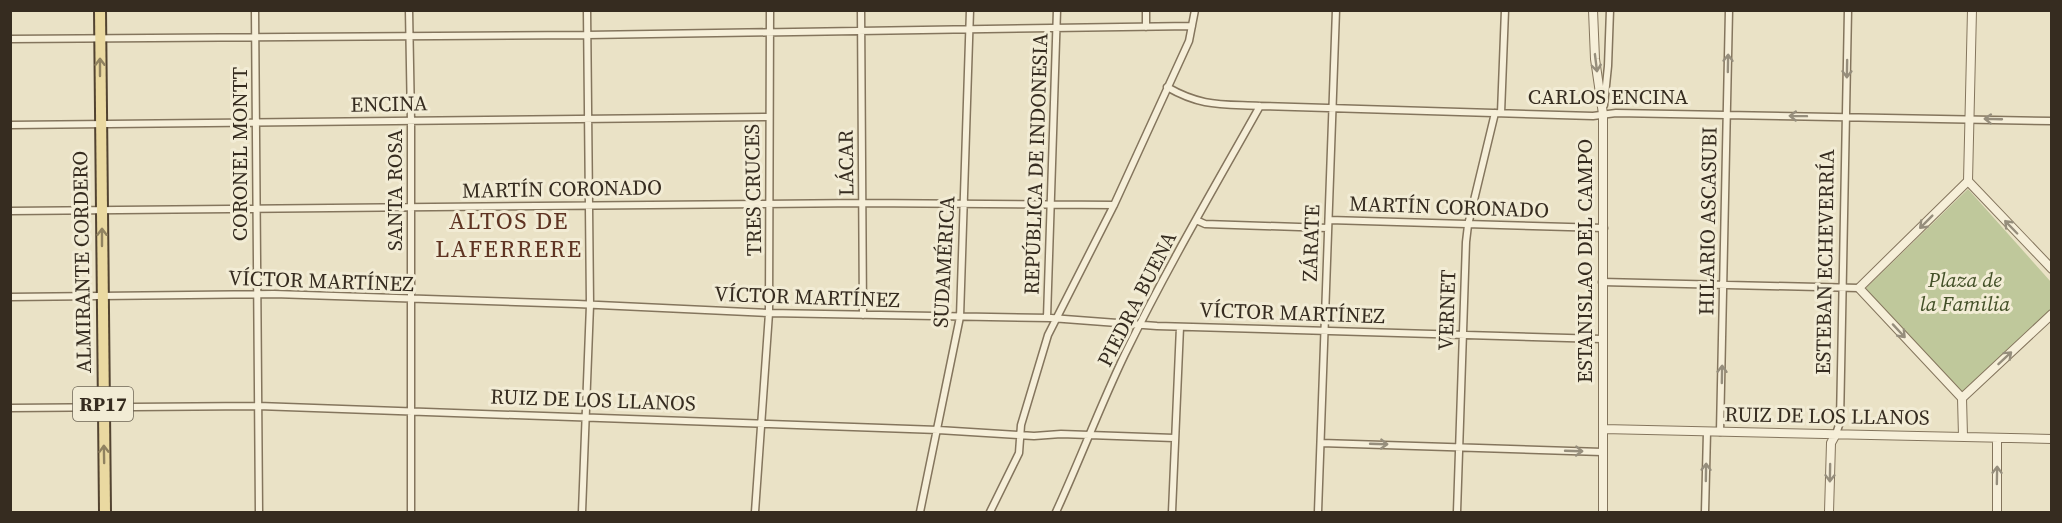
<svg xmlns="http://www.w3.org/2000/svg" width="2062" height="523" viewBox="0 0 2062 523" font-family="'Source Serif 4',serif">
<rect width="100%" height="100%" fill="#eae2c6"/>
<path fill="#bfc89b" d="M1968 189 2051 282V311L1963 394 1864 290Z"/>
<g fill="none" stroke-linecap="round" stroke-linejoin="round">
<defs>
<path id="minor" d="M255 10 259 512
M409 10 411 121V512
M861 10 863 315
M1146 10V27
M10 39 587 35 1192 26
M1167 87C1202 107 1221 104 1260 106L1593 116 1616 113 2052 121
M1604 105 1608 66 1610 10
M1501 113 1505 10
M10 125 769 117
M10 211 863 203 1114 205
M1196 220 1205 224 1328 228
M1329 220 1604 228
M1602 282 1859 288
M10 297 274 294 577 304 769 313 1051 318 1157 326 1602 339
M1047 318 1057 10
M10 408 258 406 938 430 1034 436 1061 434 1174 438
M1720 432 1729 10
M1836 434 1840 422 1848 10
M1321 443 1602 452
M582 512 590 305 587 10
M755 512 769 313 770 10
M920 512 960 317 970 10
M990 512 1019 453 1021 425 1048 335 1114 205 1189 41 1195 10
M1056 512C1080 460 1100 406 1125 354 1166 270 1214 188 1260 106
M1172 512 1180 327
M1318 512 1336 10
M1457 512 1466 242 1468 225 1495 113
M1705 512 1707 432"/>
<path id="tertiary" d="M1593 10 1595 59 1603 114V512
M1972 10 1968 181 2052 269
M1962 398 2052 314
M1603 429 2052 439
M1963 436 1962 398 1859 288 1968 181
M1829 512 1831 443 1836 434
M1997 512V438"/>
<path id="primary" d="M100 10 105 512"/>
</defs>
<use href="#minor" stroke="#84755d" stroke-width="9"/>
<use href="#tertiary" stroke="#84755d" stroke-width="10"/>
<use href="#primary" stroke="#524331" stroke-width="14"/>
<use href="#minor" stroke="#f6efd9" stroke-width="6"/>
<use href="#tertiary" stroke="#f6efd9" stroke-width="8"/>
<use href="#primary" stroke="#ead9a1" stroke-width="10"/>
</g>
<defs><path id="oneway-shaft" d="M-6 0H5M1.5-3L5.5 0L1.5 3" fill="none" stroke-width="1.6" stroke-linecap="round" stroke-linejoin="round" transform="scale(1.5)"/></defs>
<g stroke="#968e7c">
<use href="#oneway-shaft" transform="translate(1596 63) rotate(83)"/>
<use href="#oneway-shaft" transform="translate(1728 63) rotate(-89)"/>
<use href="#oneway-shaft" transform="translate(1847 69) rotate(91)"/>
<use href="#oneway-shaft" transform="translate(1798 116) rotate(-179)"/>
<use href="#oneway-shaft" transform="translate(1993 119) rotate(-178)"/>
<use href="#oneway-shaft" transform="translate(1926 222) rotate(135)"/>
<use href="#oneway-shaft" transform="translate(2011 227) rotate(-134)"/>
<use href="#oneway-shaft" transform="translate(1899 331) rotate(47)"/>
<use href="#oneway-shaft" transform="translate(2005 358) rotate(-43)"/>
<use href="#oneway-shaft" transform="translate(1722 374) rotate(-89)"/>
<use href="#oneway-shaft" transform="translate(1379 444) rotate(2)"/>
<use href="#oneway-shaft" transform="translate(1574 451) rotate(2)"/>
<use href="#oneway-shaft" transform="translate(1706 472) rotate(-89)"/>
<use href="#oneway-shaft" transform="translate(1830 473) rotate(91)"/>
<use href="#oneway-shaft" transform="translate(1997 475) rotate(-89)"/>
</g>
<g stroke="#908260">
<use href="#oneway-shaft" transform="translate(100 67) rotate(-90)"/>
<use href="#oneway-shaft" transform="translate(102 237) rotate(-90)"/>
<use href="#oneway-shaft" transform="translate(104 454) rotate(-91)"/>
</g>
<g text-anchor="middle" stroke-width="6" stroke-linejoin="round" paint-order="stroke">
<rect fill="#f2ecd5" stroke="#6e6656" stroke-width="1.5" x="73" y="387" width="60" height="34" rx="4.5"/>
<g font-size="20" font-weight="bold" fill="#362c20">
<text x="103" y="411">RP17</text>
</g>
<g font-size="21" fill="#362c20" stroke="#f2ecd5">
<text x="1608" y="104">CARLOS ENCINA</text>
<text transform="translate(389 104) rotate(-1)" y="7">ENCINA</text>
<text transform="translate(240 154) rotate(-90)" y="7">CORONEL MONTT</text>
<text transform="translate(846 163) rotate(-91)" y="7">LÁCAR</text>
<text transform="translate(1036 164) rotate(-88)" y="7">REPÚBLICA DE INDONESIA</text>
<text transform="translate(562 189) rotate(-1)" y="7">MARTÍN CORONADO</text>
<text transform="translate(395 190) rotate(-90)" y="7">SANTA ROSA</text>
<text transform="translate(753 190) rotate(-91)" y="7">TRES CRUCES</text>
<text transform="translate(1449 207) rotate(2)" y="7">MARTÍN CORONADO</text>
<text transform="translate(1708 221) rotate(-89)" y="7">HILARIO ASCASUBI</text>
<text transform="translate(1311 243) rotate(-88)" y="7">ZÁRATE</text>
<text transform="translate(1585 261) rotate(-90)" y="7">ESTANISLAO DEL CAMPO</text>
<text transform="translate(82 262) rotate(-91)" y="7">ALMIRANTE CORDERO</text>
<text transform="translate(944 262) rotate(-87)" y="7">SUDAMÉRICA</text>
<text transform="translate(1825 262) rotate(-89)" y="7">ESTEBAN ECHEVERRÍA</text>
<text transform="translate(321 281) rotate(2)" y="7">VÍCTOR MARTÍNEZ</text>
<text transform="translate(807 297) rotate(2)" y="7">VÍCTOR MARTÍNEZ</text>
<text transform="translate(1137 299) rotate(-63)" y="7">PIEDRA BUENA</text>
<text transform="translate(1447 310) rotate(-88)" y="7">VERNET</text>
<text transform="translate(1292 313) rotate(2)" y="7">VÍCTOR MARTÍNEZ</text>
<text transform="translate(593 400) rotate(2)" y="7">RUIZ DE LOS LLANOS</text>
<text transform="translate(1827 416) rotate(1)" y="7">RUIZ DE LOS LLANOS</text>
</g>
<g font-size="21" font-style="italic" fill="#435028" stroke="#f2ecd5">
<text x="1965" y="287">Plaza de<tspan x="1965" dy="24">la Familia</tspan></text>
</g>
<g font-size="24" letter-spacing="1.5" fill="#5f3423" stroke="#f2ecd5">
<text x="509" y="229">ALTOS DE<tspan x="509" dy="28">LAFERRERE</tspan></text>
</g>
</g>
<rect width="2062" height="523" fill="none" stroke="#362c20" stroke-width="24"/>
</svg>
